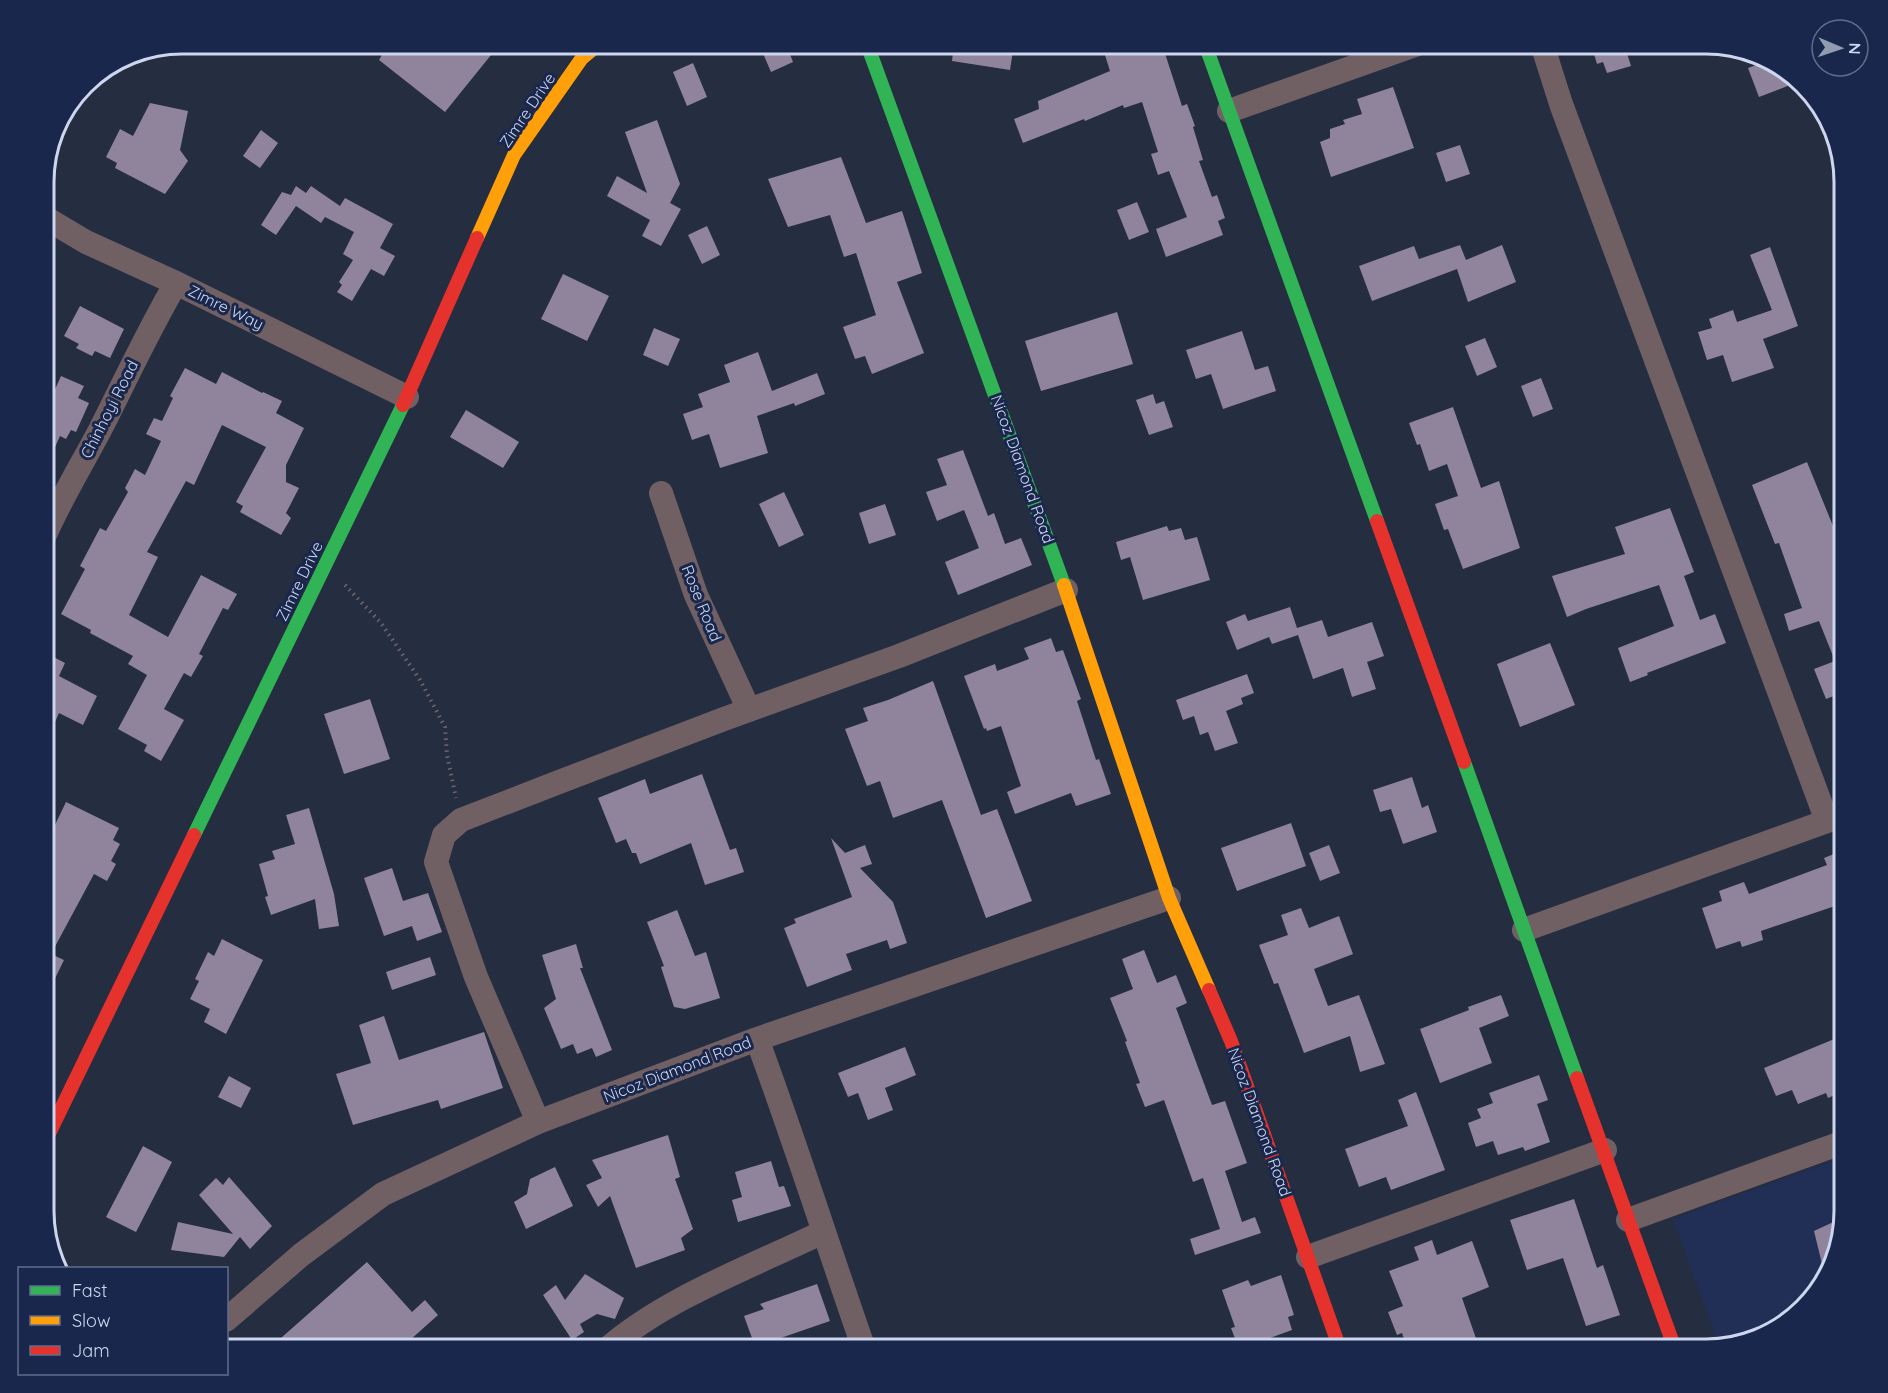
<svg xmlns="http://www.w3.org/2000/svg" width="1888" height="1393" viewBox="0 0 1888 1393" font-family="Quicksand,sans-serif">
<rect width="100%" height="100%" fill="#252d41"/>
<path fill="#212f57" d="M1844 1157V1211L1816 1295 1767 1335 1719 1346 1673 1219Z"/>
<path fill="#90849c" d="M388 44H471L491 55 445 112 379 60Z
M759 44H786L793 62 771 72Z
M954 44H1014L1010 70 952 61Z
M1129 44H1162L1182 106 1187 104 1195 126 1193 127 1203 160 1199 161 1212 197 1217 195 1225 218 1218 221 1223 235 1166 257 1156 229 1187 217 1169 171 1158 175 1151 154 1158 152 1142 102 1124 108 1123 105 1085 121 1084 119 1023 143 1014 119 1039 109 1038 101 1110 71 1104 52Z
M1591 44H1624L1631 66 1607 73 1603 62 1597 64Z
M693 63 707 97 687 106 673 72Z
M1762 63 1790 72 1798 82 1759 97 1748 68Z
M1393 87 1414 148 1331 177 1320 142 1330 138V129L1345 124 1343 120 1362 114 1357 99Z
M150 103 188 111 180 150 188 161 165 194 115 168 117 163 106 157 120 129 133 136Z
M657 120 680 184 670 203 681 209 661 246 642 236 650 220 607 196 617 176 647 193 625 132Z
M261 130 278 143 260 168 243 156Z
M1460 145 1470 174 1446 182 1436 153Z
M841 157 866 223 902 211 922 273 897 282 924 353 872 374 865 356 855 359 843 327 876 315 856 253 844 257 830 215 788 227 768 179Z
M296 186 306 193 311 186 340 206 345 198 393 224 380 248 395 256 384 276 371 269 352 301 337 292 342 285 339 282 353 260 343 254 354 232 325 217 321 223 296 206 276 235 261 225 282 192 291 195Z
M1137 202 1149 232 1129 240 1117 210Z
M707 226 720 255 702 264 688 235Z
M1460 245 1466 260 1502 245 1516 282 1468 302 1457 269 1372 301 1359 266 1414 246 1419 259Z
M1770 247 1798 326 1763 339 1774 368 1732 382 1723 355 1707 360 1698 332 1712 328 1709 319 1733 310 1737 322 1772 310 1750 255Z
M563 274 609 296 587 341 541 319Z
M80 306 124 329 110 358 95 351 92 356 76 348 79 344 64 336Z
M1117 312 1133 364 1041 391 1025 341Z
M654 328 680 339 668 366 643 355Z
M1242 331 1255 370 1268 366 1276 391 1223 409 1211 374 1196 379 1186 350Z
M1485 338 1497 367 1477 376 1465 346Z
M758 352 772 391 817 373 825 394 795 406 794 403 757 416 768 453 720 468 709 434 692 440 683 414 703 407 698 394 730 382 724 365Z
M185 368 216 384 222 372 262 393 263 392 282 401 276 413 304 428 286 465V482L299 488 286 513 291 518 281 535 240 512 243 506 236 502 266 447 222 425 194 485 186 481 147 552 158 557 129 615 168 637 201 575 237 594 228 610 223 608 199 654 203 656 191 677 184 673 164 709 184 720 161 761 144 751 147 745 118 729 147 675 128 664 133 656 90 633 91 630 61 614 85 569 80 566 100 528 106 531 128 492 125 488 135 469 145 475 161 441 146 434 154 418 162 421 173 398 170 396Z
M61 376 84 386 78 398 89 403 76 432 71 430 66 439 60 436 44 472V414Z
M1541 378 1553 409 1533 417 1521 386Z
M1153 394 1156 404 1164 401 1173 427 1149 435 1136 400Z
M1453 407 1481 488 1499 481 1520 548 1463 569 1448 529 1444 530 1435 504 1458 496 1447 464 1429 471 1420 444 1417 445 1409 423Z
M466 410 519 442 503 468 450 437Z
M963 450 988 516 994 513 1005 544 1021 538 1032 565 958 595 945 562 979 548 964 510 937 521 926 492 947 485 937 459Z
M1807 462 1844 553V692L1826 699 1814 669 1835 661 1819 621 1789 631 1784 614 1802 608 1779 543 1775 544 1752 485Z
M784 492 804 535 779 547 759 504Z
M885 504 896 535 869 544 859 513Z
M1670 508 1694 572 1684 576 1700 620 1715 614 1726 643 1647 673 1648 675 1630 682 1618 648 1674 626 1659 585 1586 609 1567 617 1552 576 1625 554 1615 527Z
M1167 526 1169 531 1181 528 1185 540 1197 537 1210 580 1143 600 1130 557 1121 560 1116 542Z
M1290 607 1297 628 1322 620 1328 637 1372 622 1384 656 1367 662 1376 689 1352 697 1343 668 1313 679 1298 635 1272 644 1269 637 1237 650 1226 622 1245 614 1248 621Z
M1051 638 1056 652 1063 650 1081 699 1077 701 1096 760 1099 759 1111 794 1076 806 1071 793 1015 814 1007 792 1021 786 1001 726 987 731 986 728 984 729 964 676 995 664 997 671 1029 659 1024 648Z
M1550 643 1575 705 1520 727 1497 664Z
M44 652 65 663 59 676 97 696 83 725 59 713 44 747Z
M1247 674 1254 693 1241 698 1243 704 1226 711 1238 743 1215 751 1208 732 1200 735 1194 716 1183 720 1176 700Z
M933 681 981 815 997 809 1032 901 986 918 942 800 893 818 880 781 867 786 845 729 868 721 863 708 888 700Z
M370 699 390 759 344 774 324 714Z
M702 774 730 850 736 848 744 872 705 885 691 843 640 864 636 853H632L626 839 616 843 598 798 645 779 650 794Z
M1412 777 1422 808 1428 805 1437 832 1403 844 1391 809 1380 812 1373 790Z
M66 802 119 828 113 840 120 844 111 861 116 864 107 881 94 874 51 954 64 960 44 1001V848Z
M309 808 334 894 339 926 319 929 315 899 271 915 265 897 268 896 259 864 275 859 272 851 295 844 286 815Z
M1291 823 1306 866 1237 891 1221 848Z
M831 838 845 853 865 845 872 864 860 868 893 902 907 943 890 949 887 940 846 954 852 970 807 987 784 928 796 923 794 919 852 897Z
M1329 845 1340 873 1320 881 1309 853Z
M1844 850V907H1843L1837 891 1841 904 1761 931 1763 940 1742 947 1740 941 1716 949 1702 908 1722 901 1719 891 1744 882 1749 894 1827 865 1824 858Z
M392 868 403 901 428 893 442 932 417 941 412 926 384 936 364 878Z
M1301 908 1309 928 1339 916 1353 954 1314 969 1328 1006 1359 995 1385 1064 1360 1072 1350 1036 1304 1053 1278 983 1274 984 1259 945 1288 935 1281 915Z
M677 910 695 956 706 952 720 998 685 1009 674 1007 661 967 664 966 647 922Z
M222 939 263 960 226 1034 204 1022 210 1009 190 999 199 981 195 979 208 952 214 956Z
M576 944 583 968H580L612 1050 596 1057 592 1048 577 1054 573 1044 561 1049 544 1008 556 999 542 955Z
M1144 950 1157 983 1176 975 1187 1003 1176 1008 1212 1105 1225 1101 1247 1163 1225 1171 1242 1222 1255 1217 1261 1233 1195 1255 1190 1239 1220 1229 1203 1178 1193 1182 1164 1100 1145 1107 1136 1084 1140 1083 1125 1042 1127 1041 1110 998 1133 989 1122 959Z
M430 957 436 975 392 990 386 972Z
M1501 995 1509 1016 1479 1028 1492 1063 1440 1083 1420 1029 1469 1010 1468 1007Z
M384 1016 399 1060 484 1032 503 1088 441 1109 438 1100 353 1125 336 1074 371 1063 359 1025Z
M1844 1035V1091L1828 1098 1826 1093 1798 1104 1792 1090 1776 1096 1764 1068Z
M905 1047 916 1075 885 1088 893 1110 868 1120 858 1093 848 1097 838 1073Z
M1539 1075 1548 1100 1537 1104 1550 1142 1525 1151 1523 1147 1498 1155 1493 1141 1476 1147 1468 1123 1481 1118 1477 1109 1493 1103 1489 1093Z
M229 1076 251 1088 241 1108 218 1097Z
M1416 1092 1445 1170 1391 1190 1386 1177 1359 1187 1345 1149 1408 1126 1398 1100Z
M668 1135 680 1177 675 1179 693 1229 681 1238 685 1250 636 1268 610 1196 598 1207 586 1185 602 1178 592 1160Z
M143 1146 172 1162 136 1232 106 1217Z
M771 1161 779 1187 784 1186 791 1206 738 1222 732 1200 742 1197 735 1172Z
M555 1167 573 1206 526 1229 514 1202 527 1194 530 1179Z
M229 1177 272 1226 250 1249 240 1237 224 1257 171 1250 178 1222 233 1234 199 1195 216 1178 223 1185Z
M1574 1199 1597 1268 1603 1265 1620 1315 1586 1326 1563 1258 1527 1270 1510 1220Z
M1842 1218 1833 1244 1824 1272 1814 1231Z
M1432 1240 1437 1255 1472 1241 1489 1287 1462 1298 1480 1350H1408L1402 1333 1397 1335 1388 1312 1403 1306 1389 1271 1419 1260 1414 1247Z
M367 1262 412 1312 425 1300 438 1315 400 1349 393 1345 389 1349H291L281 1338Z
M585 1274 624 1298 615 1319 597 1314 580 1324 584 1332 572 1340 543 1295 556 1285 565 1300Z
M1281 1275 1294 1315 1288 1317 1292 1330 1239 1349 1231 1328 1235 1327 1222 1290 1248 1280 1251 1286Z
M817 1284 830 1321 772 1341 774 1349H756L744 1316 764 1309 760 1304Z"/>
<g fill="none" stroke-linecap="round" stroke-linejoin="round">
<path stroke="#70656b" stroke-width="4" stroke-dasharray="1.5 4.5" stroke-linecap="butt" d="M345 585 381 623 420 680 445 727 447 755 456 798"/>
<path stroke="#705f63" stroke-width="24" d="M1542 44 1561 104 1827 821
M1229 111 1418 44
M44 217 86 242 176 283 407 397
M661 493 696 595 749 710
M44 537C60 500 81 466 100 430 125 381 148 331 176 283
M1524 930 1844 815
M757 1039C795 1142 828 1246 864 1349
M538 1122 476 977 436 862 444 835 461 820 559 782 724 719 899 656 1066 590
M1628 1220 1844 1142
M1308 1257 1605 1150
M226 1320 301 1255 383 1194 538 1122 757 1039 1169 898
M607 1349C665 1298 753 1266 823 1232"/>
<path stroke="#30b455" stroke-width="14" d="M867 44 1064 585
M1205 44 1377 521
M1464 762 1577 1078
M194 835 403 405"/>
<path stroke="#ff9f0a" stroke-width="14" d="M477 238 514 155 582 58 599 44
M1064 585 1169 898 1209 990"/>
<path stroke="#e5322d" stroke-width="14" d="M403 405 477 238
M1377 521 1464 762
M1209 990 1231 1041 1340 1349
M1577 1078 1675 1349
M44 1144 194 835"/>
</g>
<g text-anchor="middle" stroke-width="6" stroke-linejoin="round" paint-order="stroke">
<g font-size="16" fill="#ccd6ef" stroke="#1a274c">
<text transform="translate(527 110) rotate(-56)" y="6">Zimre Drive</text>
<text transform="translate(226 307) rotate(26)" y="6">Zimre Way</text>
<text transform="translate(109 409) rotate(-63)" y="6">Chinhoyi Road</text>
<text transform="translate(1023 469) rotate(70)" y="6">Nicoz Diamond Road</text>
<text transform="translate(299 581) rotate(-64)" y="6">Zimre Drive</text>
<text transform="translate(702 603) rotate(68)" y="6">Rose Road</text>
<text transform="translate(677 1069) rotate(-21)" y="6">Nicoz Diamond Road</text>
<text transform="translate(1260 1122) rotate(70)" y="6">Nicoz Diamond Road</text>
</g>
</g>
<path d="M0 0H1888V1393H0ZM182 54H1706A128 128 0 0 1 1834 182V1211A128 128 0 0 1 1706 1339H182A128 128 0 0 1 54 1211V182A128 128 0 0 1 182 54Z" fill="#1a274c" fill-rule="evenodd"/>
<path fill="none" stroke="#ccd6ef" stroke-width="3" d="M182 54H1706A128 128 0 0 1 1834 182V1211A128 128 0 0 1 1706 1339H182A128 128 0 0 1 54 1211V182A128 128 0 0 1 182 54Z"/>
<rect x="18" y="1267" width="210" height="108" fill="#1a274c" stroke="#616d8d" stroke-width="1.5"/>
<rect x="30" y="1286" width="30" height="9" fill="#30b455" stroke="#616d8d" stroke-width="1.5"/>
<text x="72" y="1297" font-size="18" fill="#ccd6ef">Fast</text>
<rect x="30" y="1316" width="30" height="9" fill="#ff9f0a" stroke="#616d8d" stroke-width="1.5"/>
<text x="72" y="1327" font-size="18" fill="#ccd6ef">Slow</text>
<rect x="30" y="1346" width="30" height="9" fill="#e5322d" stroke="#616d8d" stroke-width="1.5"/>
<text x="72" y="1357" font-size="18" fill="#ccd6ef">Jam</text>
<g transform="translate(1840 48) rotate(92)"><circle r="28" fill="#1a274c" stroke="#616d8d" stroke-width="1.5"/>
<path d="M0-4.5L10 22L0 15L-10 22Z" fill="#929bb2"/>
<text y="-9" font-size="16" font-weight="bold" text-anchor="middle" fill="#ccd6ef">N</text>
</g>
</svg>
